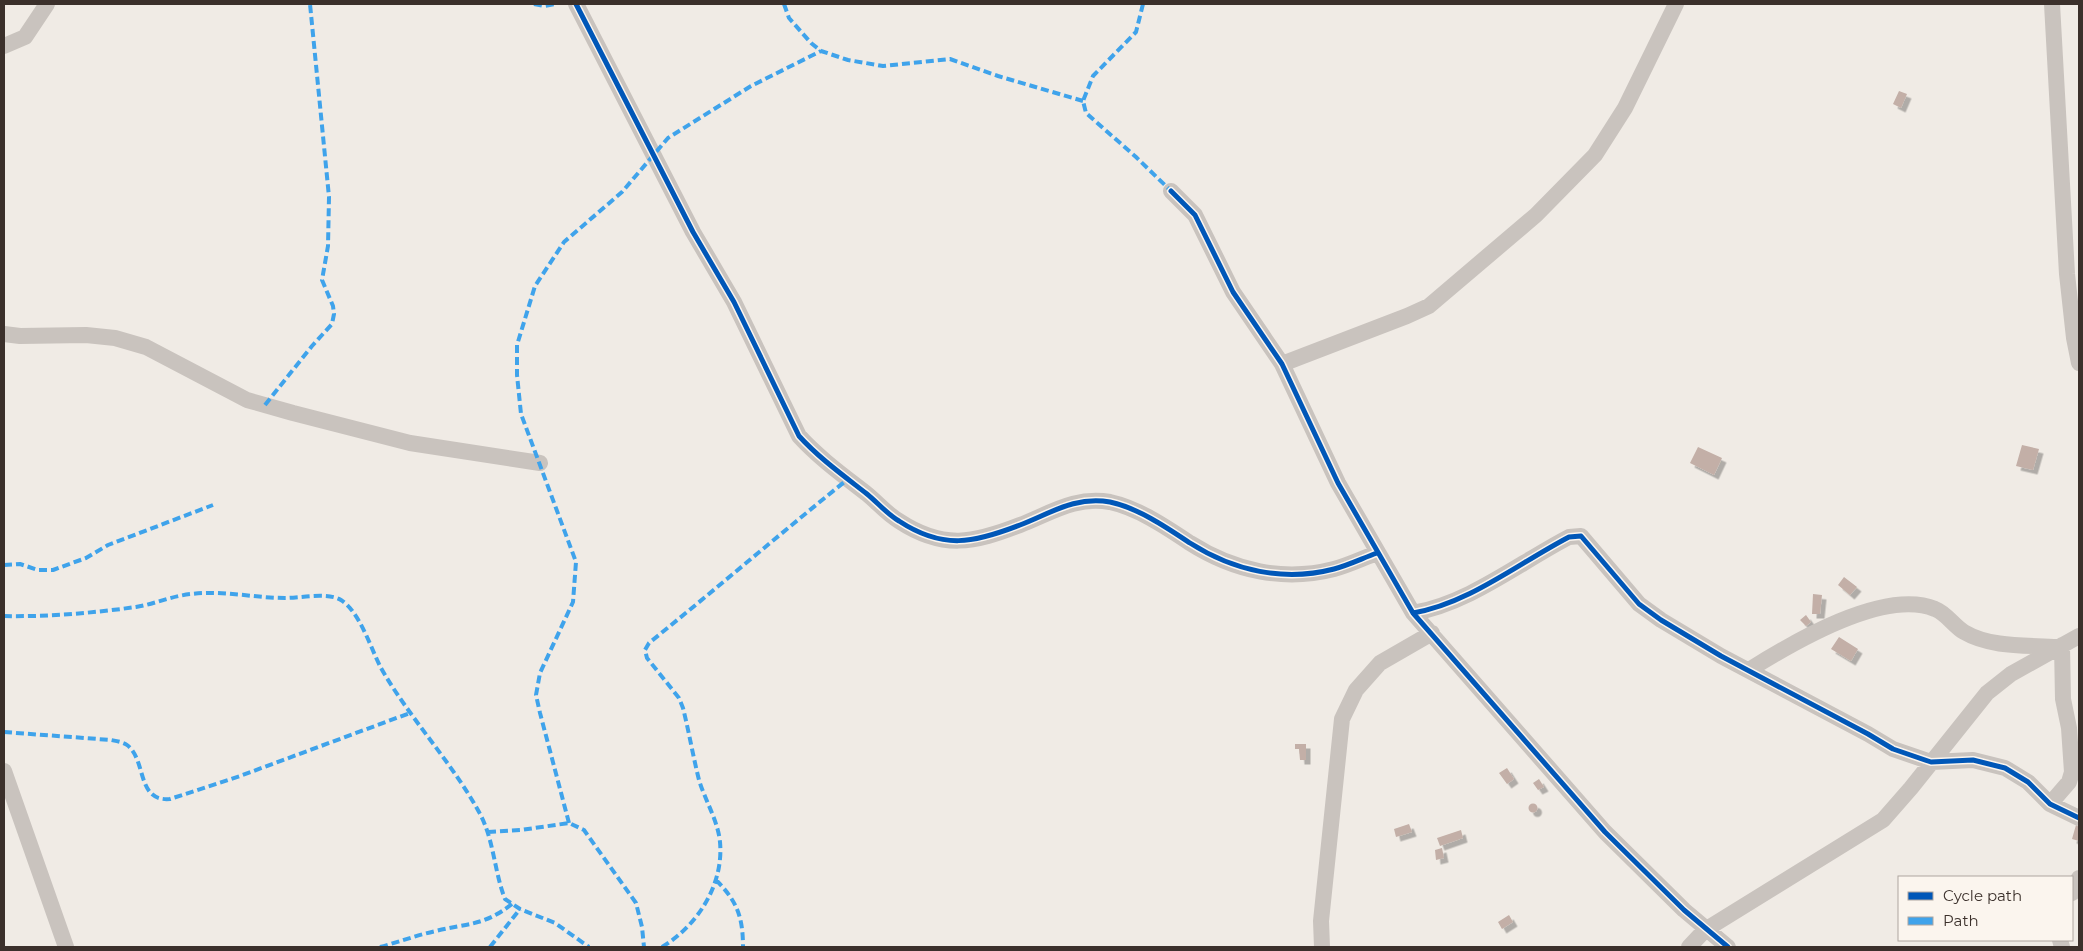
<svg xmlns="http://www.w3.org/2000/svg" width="2083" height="951" viewBox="0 0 2083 951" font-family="Montserrat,sans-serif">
<defs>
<filter id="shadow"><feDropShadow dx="4.5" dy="4.5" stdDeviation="0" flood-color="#0004"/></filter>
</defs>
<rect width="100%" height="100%" fill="#f0ebe5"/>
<path fill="#c3afa7" filter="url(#shadow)" d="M1899 91 1907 94 1901 108 1893 104Z
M2022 445 2039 449 2033 470 2016 466Z
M1698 447 1722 458 1714 475 1690 463Z
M1844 577 1857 587 1850 595 1838 585Z
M1813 594 1822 595 1820 614H1812Z
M1806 615 1811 622 1806 626 1800 620Z
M1839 637 1858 649 1851 661 1831 649Z
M1295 744H1306V760H1300L1299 749H1295Z
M1507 768 1514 779 1507 784 1499 773Z
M1539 779 1544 787 1538 790 1533 783Z
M1528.5 808a4.5 4.5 0 1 1 9 0a4.5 4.5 0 1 1-9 0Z
M1409 824 1412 832 1396 837 1394 829Z
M2076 825 2079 827V841L2072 839Z
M1461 830 1463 838 1440 846 1437 838Z
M1442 848 1444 858 1436 860 1435 850Z
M1509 915 1513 922 1502 929 1498 922Z"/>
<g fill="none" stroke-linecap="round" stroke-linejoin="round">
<path stroke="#c9c3be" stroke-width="16" d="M576 4 693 232 734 302 799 436C819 458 844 476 867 494 878 503 887 514 899 521 943 550 974 543 1020 525 1051 513 1075 496 1110 502 1138 508 1166 527 1190 543 1234 571 1284 582 1334 569 1349 565 1363 558 1377 553
M2052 4 2067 274 2074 338 2079 363
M4 46 25 37 47 4
M1171 191 1195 215 1233 292 1282 364 1338 483 1413 613 1605 832 1684 910 1728 947
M4 334 20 336 86 335 115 338 146 347 247 400 293 413 410 443 540 463
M1282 364 1407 316 1429 306 1536 215 1595 155 1625 108 1676 4
M1413 613C1468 604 1519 563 1569 537L1581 536 1639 604 1661 620 1721 656 1868 734 1893 749 1931 762 1973 760 2005 768 2028 782 2050 804 2079 818
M1749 670C1792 643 1884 588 1935 609 1946 613 1954 626 1964 632 1991 648 2028 645 2057 647
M4 771 66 947
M2050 804 2069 782 2072 772 2069 728 2063 699 2062 645
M2072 893 2079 878
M2060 940 2062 947
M1322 947 1321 921 1342 719 1356 690 1380 663 1432 633
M1689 947 1705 930 1883 820 1911 788 1987 693 2011 674 2079 636"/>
<path stroke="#3fa3eb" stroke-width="4" stroke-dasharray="8 4" stroke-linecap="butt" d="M534 4 544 6 555 4
M784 4 789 18 811 43 821 51 848 60 883 66 950 59 998 76 1083 101
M1143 4 1136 32 1093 76 1083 101 1086 113 1136 157 1171 191
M265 405 312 346 332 324 334 314 333 306 322 280 328 246 329 197 310 4
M4 565 20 564 38 570H53L86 558 108 545 213 505
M4 616C47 617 93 613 136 607 154 604 172 596 191 594 223 590 254 598 285 598 300 598 328 592 341 600 360 612 371 649 381 668 410 719 451 761 479 812 494 839 494 871 505 899L520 909 555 923 589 947
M4 732 111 740C116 741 123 742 127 745 147 760 136 802 170 799L240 776 410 713
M569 823 540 713 536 695 540 673 573 602 576 562 521 414 517 375V345L535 286 564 242 622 192 668 138 751 86 821 51
M488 832 521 830 569 823 584 830 636 903 642 927 644 947
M716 880C737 901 743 917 743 947
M380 947C399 942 417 935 436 931 468 923 484 926 512 904
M490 947 520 909
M662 947C697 926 724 885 720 842 718 821 705 800 699 780 693 756 689 732 683 708L679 698 647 658 645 650 649 643C716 589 781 533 848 479"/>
<defs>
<path id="cycleway" d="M576 4 693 232 734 302 799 436C819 458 844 476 867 494 878 503 887 514 899 521 943 550 974 543 1020 525 1051 513 1075 496 1110 502 1138 508 1166 527 1190 543 1234 571 1284 582 1334 569 1349 565 1363 558 1377 553
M1171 191 1195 215 1233 292 1282 364 1338 483 1413 613 1605 832 1684 910 1728 947
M1413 613C1468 604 1519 563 1569 537L1581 536 1639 604 1661 620 1721 656 1868 734 1893 749 1931 762 1973 760 2005 768 2028 782 2050 804 2079 818"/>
</defs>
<use href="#cycleway" stroke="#fbf5ee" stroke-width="8"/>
<use href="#cycleway" stroke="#0057b8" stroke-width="5"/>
</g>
<rect width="2083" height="951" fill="none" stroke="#3b302b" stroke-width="10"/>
<rect x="1898" y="876" width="175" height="65" fill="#fbf5ee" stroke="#aea6a0"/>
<rect x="1908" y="892" width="25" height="8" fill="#0057b8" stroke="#aea6a0"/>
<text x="1943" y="901" font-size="15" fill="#3b302b">Cycle path</text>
<rect x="1908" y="917" width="25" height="8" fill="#3fa3eb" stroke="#aea6a0"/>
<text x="1943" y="926" font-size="15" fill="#3b302b">Path</text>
</svg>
